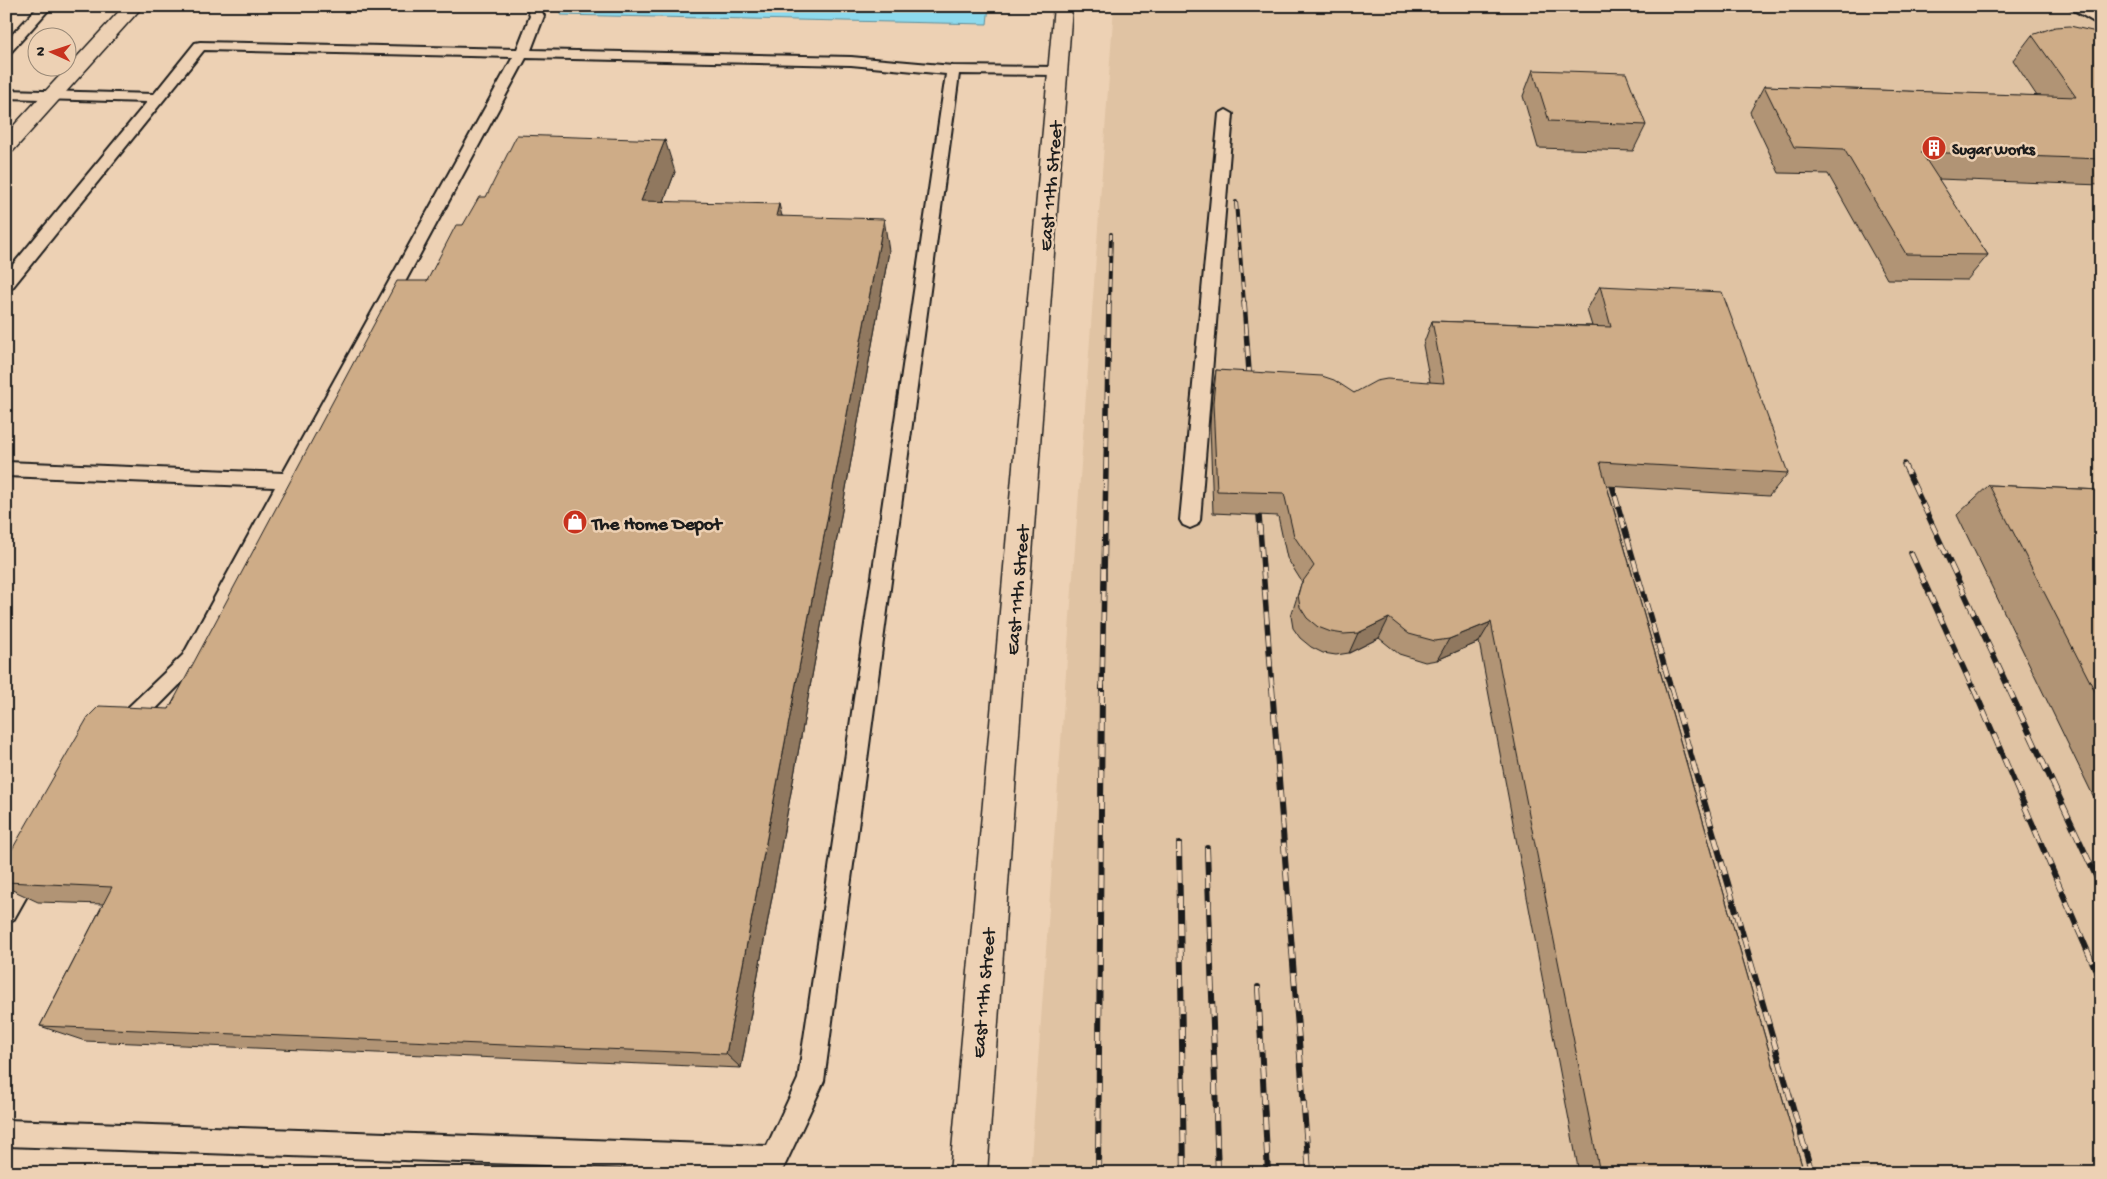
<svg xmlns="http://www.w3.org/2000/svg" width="2107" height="1179" viewBox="0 0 2107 1179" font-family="'Gochi Hand',sans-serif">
<rect width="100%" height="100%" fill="#edd1b4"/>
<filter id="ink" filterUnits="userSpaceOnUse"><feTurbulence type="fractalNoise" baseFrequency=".02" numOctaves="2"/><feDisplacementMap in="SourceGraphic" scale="10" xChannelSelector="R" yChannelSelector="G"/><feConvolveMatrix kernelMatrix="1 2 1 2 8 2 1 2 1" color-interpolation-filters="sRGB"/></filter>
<g filter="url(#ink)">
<path fill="#e0c3a3" d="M1114 6H2101V1173H1030Z"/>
<path fill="#8ddaed" stroke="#608e99" d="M564 6H989L987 24 560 15Z"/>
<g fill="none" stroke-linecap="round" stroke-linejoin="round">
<defs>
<path id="lane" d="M39 6H52L11 52 6 53V41Z
M526 6H539L544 16 531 50 851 57 953 66 1058 67 1065 71 1058 75 959 74 824 1081 820 1090 783 1169 775 1173 6 1146V1120L767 1146 798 1079 946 74 851 65 526 58 197 667 131 734 123 737 115 734 112 727 115 720 183 655 275 487 6 476V462L283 473 513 57 204 50 12 288 6 289V273L147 102 6 98V90L154 94 195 43 200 42 517 49 530 16Z
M2067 6H2083L2101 16V26Z
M1226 110 1233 114 1200 520 1197 525 1190 528 1183 525 1180 520 1219 114Z
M30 858 38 861 42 869 14 919 6 923C6 900 5 868 30 858Z"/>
<path id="street" d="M1054 6H1072L987 1173H950Z"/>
<path id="secondary" d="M124 6H143L13 151 6 153V134Z"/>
</defs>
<use href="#lane" stroke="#1c1c1c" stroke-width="4"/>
<use href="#street" stroke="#1c1c1c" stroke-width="3"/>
<use href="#secondary" stroke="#1c1c1c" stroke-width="3"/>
<use href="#lane" fill="#edd1b4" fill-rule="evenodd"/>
<use href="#street" fill="#edd1b4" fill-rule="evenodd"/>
<use href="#secondary" fill="#edd1b4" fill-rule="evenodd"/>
<defs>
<path id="rail-far2" d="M1236 202 1244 303
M1109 303 1111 234"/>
<path id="rail-far1" d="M1244 302 1250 385
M1904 464 2009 689
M1609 475 1671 689
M1258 502 1272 689
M1911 553 1973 689
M1102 689 1109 302"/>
<path id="rail" d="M1272 687 1309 1173
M1671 687 1812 1173
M1973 687 2101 982
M2008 687 2101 887
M1179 844 1184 1173
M1207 848 1218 1173
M1258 987 1268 1173
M1098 1173 1102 687"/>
</defs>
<use href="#rail-far2" stroke="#1c1c1c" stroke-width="4"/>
<use href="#rail-far1" stroke="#1c1c1c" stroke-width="5.5"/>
<use href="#rail" stroke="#1c1c1c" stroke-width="6"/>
<use href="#rail-far2" stroke="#edd1b4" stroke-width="2.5" stroke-dasharray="8" stroke-linecap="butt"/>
<use href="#rail-far1" stroke="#edd1b4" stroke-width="4" stroke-dasharray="11" stroke-linecap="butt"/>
<use href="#rail" stroke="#edd1b4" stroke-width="4.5" stroke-dasharray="13" stroke-linecap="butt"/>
</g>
<path fill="#b19474" stroke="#1c1c1c" d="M2101 33V185L1938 179 1988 255 1967 280 1887 279 1828 174 1779 173 1750 112 1764 86 2037 96 2013 60 2032 35Z
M1533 70 1646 125 1633 151 1538 148 1523 96Z
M675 172 664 201 782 216 889 251 741 1068 85 1041 40 1026 103 904 38 902 6 887V860L169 709 427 281 463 225 486 197Z
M1600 286 1788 473 1769 496 1607 486 1804 1173H1579L1479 642 1437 660 1425 662 1399 654 1379 638 1349 653 1336 655 1323 653 1311 647 1300 638 1293 628 1291 616 1301 584 1302 582 1287 558 1278 516 1213 513 1210 426 1212 394 1216 370 1354 393 1430 382 1423 345 1432 321 1592 326 1587 310Z
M1989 485 2101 490V812L1957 515Z"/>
<path fill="#90785e" stroke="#1c1c1c" d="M665 140 675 172 652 233 641 201Z
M779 204 787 236 776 216Z
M884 219 889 251 741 1068 726 1054Z
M1389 618 1379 638 1349 653 1358 633Z
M1491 622 1479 642 1437 660 1449 639Z"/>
<path fill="#ceac87" stroke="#1c1c1c" d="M2070 26 2101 33V159L1921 152 1988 255 1906 254 1844 149 1794 147 1764 86 2076 97 2032 35 2055 27Z
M1533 70 1626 73 1646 125 1549 121Z
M517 135 665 140 641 201 779 204 776 216 884 219 726 1054 40 1026 112 887 6 882V860L88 717 99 706 169 709 397 281H427L456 225H463L479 197H486Z
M1600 286 1722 292 1788 473 1600 462 1804 1173H1600L1491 622 1449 639 1435 641 1409 634 1389 618 1358 633 1344 634 1331 632 1318 627 1307 618 1300 607 1298 595 1301 584 1314 566 1294 536 1284 493 1217 491 1213 403 1216 370 1322 376 1334 380 1354 393 1376 381 1387 379 1444 383 1432 321 1611 327Z
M1989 485 2101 490V703Z"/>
</g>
<defs>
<symbol id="building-disc" viewBox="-11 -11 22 22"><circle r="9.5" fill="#c8321e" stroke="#edd1b4"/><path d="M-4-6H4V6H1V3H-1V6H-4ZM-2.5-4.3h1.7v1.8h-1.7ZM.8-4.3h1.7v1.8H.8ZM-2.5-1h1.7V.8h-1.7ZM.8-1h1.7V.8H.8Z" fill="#fff"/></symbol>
<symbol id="shop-disc" viewBox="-11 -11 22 22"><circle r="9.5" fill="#c8321e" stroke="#edd1b4"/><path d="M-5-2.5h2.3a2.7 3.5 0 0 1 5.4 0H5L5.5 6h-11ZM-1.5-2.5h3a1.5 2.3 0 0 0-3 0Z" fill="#fff"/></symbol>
</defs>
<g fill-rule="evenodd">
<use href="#building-disc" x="1920" y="134" width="28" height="28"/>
<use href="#shop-disc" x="561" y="508" width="28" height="28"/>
</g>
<g text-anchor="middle" stroke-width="5" stroke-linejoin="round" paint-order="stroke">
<g font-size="16" font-weight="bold" fill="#1c1c1c" stroke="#edd1b4" text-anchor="start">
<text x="1952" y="154">Sugar Works</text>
</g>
<g font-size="19" fill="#1c1c1c" stroke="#edd1b4">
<text transform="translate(1049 186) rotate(-85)" y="7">East 11th Street</text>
<text transform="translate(1016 590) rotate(-85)" y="7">East 11th Street</text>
<text transform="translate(982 993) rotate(-85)" y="7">East 11th Street</text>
</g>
<g font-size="19" font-weight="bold" fill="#1c1c1c" stroke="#edd1b4" text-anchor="start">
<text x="592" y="529">The Home Depot</text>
</g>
</g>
<rect width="2107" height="1179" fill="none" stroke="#edd1b4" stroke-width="25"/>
<rect x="12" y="12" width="2082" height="1154" fill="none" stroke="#1c1c1c" stroke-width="2" filter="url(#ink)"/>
<g transform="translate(52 52) rotate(273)"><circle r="24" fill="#edd1b4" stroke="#998977"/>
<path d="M0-4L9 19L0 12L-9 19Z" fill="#c8321e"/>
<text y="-8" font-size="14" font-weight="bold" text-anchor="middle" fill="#1c1c1c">N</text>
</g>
</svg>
